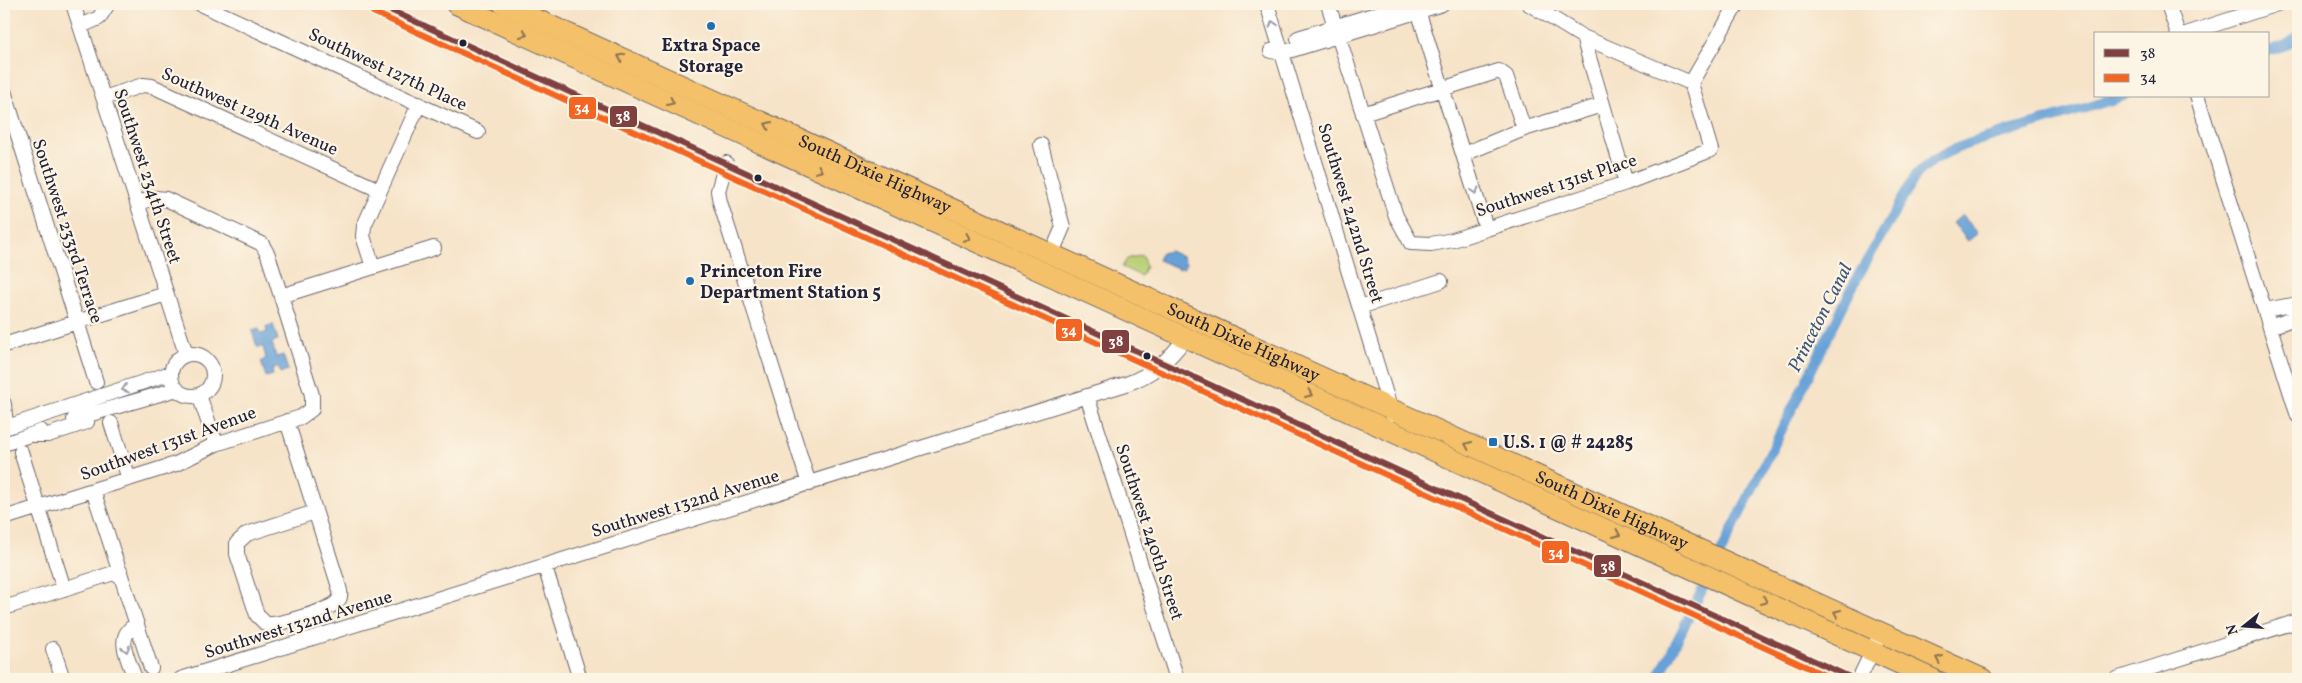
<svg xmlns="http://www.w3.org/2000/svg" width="2302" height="683" viewBox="0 0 2302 683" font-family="Vollkorn,serif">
<rect width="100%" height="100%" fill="#fcf5e5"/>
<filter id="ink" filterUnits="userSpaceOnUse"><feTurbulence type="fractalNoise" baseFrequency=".02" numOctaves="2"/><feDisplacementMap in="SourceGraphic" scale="10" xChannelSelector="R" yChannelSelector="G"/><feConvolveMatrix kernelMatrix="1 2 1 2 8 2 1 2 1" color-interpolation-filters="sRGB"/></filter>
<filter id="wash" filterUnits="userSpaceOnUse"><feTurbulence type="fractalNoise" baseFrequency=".0096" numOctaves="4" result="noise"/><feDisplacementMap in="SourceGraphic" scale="20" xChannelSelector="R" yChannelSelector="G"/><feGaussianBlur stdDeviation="1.12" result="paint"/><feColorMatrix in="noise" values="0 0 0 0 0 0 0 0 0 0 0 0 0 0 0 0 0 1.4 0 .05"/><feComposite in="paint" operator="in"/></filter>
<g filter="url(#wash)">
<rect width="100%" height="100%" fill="#f6e3c8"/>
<path fill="#b8cf73" stroke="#6d7857" d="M1142 255 1146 266 1141 276 1122 267 1127 259Z"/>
<path fill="#67a1d7" stroke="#446289" d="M1962 215 1978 233 1968 241 1953 223Z
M1170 251 1183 257 1186 264 1184 268 1180 269 1158 260 1161 253Z
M273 324 278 340 272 342 276 357 283 355 288 370 280 373 279 367 272 369 273 375 266 377 261 362 266 358 263 347H257L252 331 259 329 261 334 267 332 266 327Z"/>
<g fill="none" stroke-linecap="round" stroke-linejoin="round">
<path stroke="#67a1d7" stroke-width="10" d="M2268 51 2286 45 2298 37
M1658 679 1857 278 1916 175C1942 147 1985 139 2020 128 2055 118 2089 107 2124 96"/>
</g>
</g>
<g filter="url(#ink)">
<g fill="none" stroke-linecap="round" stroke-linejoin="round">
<defs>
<path id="minor" d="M73 4 186 354
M200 4 478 132
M1267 4 1392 414
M1328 4 1396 216 1411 243 1431 244 1453 240 1626 183 1711 150 1691 83 1737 4
M1416 4 1486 228
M1529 4 1583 37 1691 83
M2168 4 2178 34
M81 26 99 18 108 4
M2186 34 2277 4
M1583 37 1626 183
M1298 38 1409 4
M1271 51 1282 53 1442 4
M4 91 96 382
M2197 96 2298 416
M104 98 143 85 152 86 379 190
M1363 114 1499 71 1506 76 1524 129
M1041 145 1063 227 1051 255
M1464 154 1524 129 1602 105
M726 163 718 191 720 202 809 484
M373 267 363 236 364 226 419 104
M281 296 434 248
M1360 307 1441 281
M2265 310 2298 304
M2270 327 2298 317
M4 345 166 294
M171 375a21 21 0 1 1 42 0a21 21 0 1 1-42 0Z
M199 395 216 444
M1087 396 1177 679
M4 404 6 427
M74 419 177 389
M287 421 339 587C341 593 341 598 337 602 330 610 276 626 266 624L257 615 237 554V543L247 534 315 512
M111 423 129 479
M4 428 171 373
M33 435H48L87 422
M4 444 41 431
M21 452 64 589
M93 490 151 668
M4 518 176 464 216 444 301 417 312 409V395L268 255 262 244 166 199 156 198 137 203
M545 567 580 679
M4 608 120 571
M53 649 63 679
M135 679C129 659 113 637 137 624
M181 679 1126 384C1152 375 1170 360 1185 338
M1859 679 1881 633
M2116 679 2298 621"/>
<g id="highway">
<path d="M456 4 1933 679"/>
<path id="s1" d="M503 4 1983 679"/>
</g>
</defs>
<use href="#minor" stroke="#6c666c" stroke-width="16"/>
<use href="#highway" stroke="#6c666c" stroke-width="22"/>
<use href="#minor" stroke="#fff" stroke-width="14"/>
<use href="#highway" stroke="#f4c16a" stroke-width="20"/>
<defs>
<path id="bus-1" d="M377 4 1854 679"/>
<path id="bus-2" d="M373 12 1833 679"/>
</defs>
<use href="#bus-1" stroke="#fcf5e5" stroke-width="10"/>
<use href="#bus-2" stroke="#fcf5e5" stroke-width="10"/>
<use href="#bus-1" stroke="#804040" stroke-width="6"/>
<use href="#bus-2" stroke="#f26522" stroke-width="6"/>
</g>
<defs><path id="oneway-chevron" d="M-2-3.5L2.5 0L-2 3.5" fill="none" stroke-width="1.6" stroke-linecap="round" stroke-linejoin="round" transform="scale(1.25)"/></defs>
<g stroke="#9c9ca7">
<use href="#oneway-chevron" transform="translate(1273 24) rotate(-107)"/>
<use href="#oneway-chevron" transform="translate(1475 191) rotate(73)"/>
<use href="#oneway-chevron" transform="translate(125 389) rotate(162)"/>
<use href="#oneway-chevron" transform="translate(126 649) rotate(75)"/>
</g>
<g stroke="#8b7252">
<use href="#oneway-chevron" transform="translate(524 34) rotate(25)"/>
<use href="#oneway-chevron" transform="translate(621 57) rotate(-155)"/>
<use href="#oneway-chevron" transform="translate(671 102) rotate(25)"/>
<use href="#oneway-chevron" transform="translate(768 125) rotate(-155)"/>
<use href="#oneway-chevron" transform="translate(819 170) rotate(25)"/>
<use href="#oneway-chevron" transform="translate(967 238) rotate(25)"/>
<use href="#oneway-chevron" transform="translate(1309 394) rotate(24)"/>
<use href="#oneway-chevron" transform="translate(1468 445) rotate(-155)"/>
<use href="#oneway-chevron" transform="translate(1617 534) rotate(24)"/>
<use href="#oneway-chevron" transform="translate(1764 601) rotate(25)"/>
<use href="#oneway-chevron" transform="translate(1837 613) rotate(-156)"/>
<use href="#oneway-chevron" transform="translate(1939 659) rotate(-156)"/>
</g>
</g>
<g fill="#1f6fb2" stroke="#fcf5e5" stroke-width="2">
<circle cx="711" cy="26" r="5"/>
<circle cx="690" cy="281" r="5"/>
<rect x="1488" y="437" width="10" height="10" rx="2.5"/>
</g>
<g fill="#22223b" stroke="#fcf5e5" stroke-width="2">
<circle cx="463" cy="43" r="4.5"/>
<circle cx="758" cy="178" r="4.5"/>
<circle cx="1147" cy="356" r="4.5"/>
</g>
<g text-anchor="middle" stroke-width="4.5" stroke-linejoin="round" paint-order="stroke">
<g font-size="18" font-weight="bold" fill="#22223b" stroke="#fcf5e5" text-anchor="start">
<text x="711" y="51" text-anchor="middle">Extra Space<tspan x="711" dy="21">Storage</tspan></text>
<text x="700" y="277">Princeton Fire<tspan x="700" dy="21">Department Station 5</tspan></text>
<text x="1503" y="448">U.S. 1 @ # 24285</text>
</g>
<g font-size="18" fill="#22223b" stroke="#fcf5e5">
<text transform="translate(388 69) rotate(25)" y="6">Southwest 127th Place</text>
<text transform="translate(250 111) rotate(24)" y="6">Southwest 129th Avenue</text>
<text dy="6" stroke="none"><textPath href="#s1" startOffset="409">South Dixie Highway</textPath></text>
<text transform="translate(148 176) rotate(72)" y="6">Southwest 234th Street</text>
<text transform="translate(1556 185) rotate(-18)" y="6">Southwest 131st Place</text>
<text transform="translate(1351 213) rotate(73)" y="6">Southwest 242nd Street</text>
<text transform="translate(68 231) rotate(72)" y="6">Southwest 233rd Terrace</text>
<text dy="6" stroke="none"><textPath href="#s1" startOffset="814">South Dixie Highway</textPath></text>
<text transform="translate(168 443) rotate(-20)" y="6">Southwest 131st Avenue</text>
<text transform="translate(685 503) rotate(-17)" y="6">Southwest 132nd Avenue</text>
<text dy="6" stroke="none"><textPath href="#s1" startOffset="1219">South Dixie Highway</textPath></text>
<text transform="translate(1150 532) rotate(72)" y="6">Southwest 240th Street</text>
<text transform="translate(298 624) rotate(-17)" y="6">Southwest 132nd Avenue</text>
</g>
<g font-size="19" font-style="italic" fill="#3e5579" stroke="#fcf5e5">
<text transform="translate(1819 317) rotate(-63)" y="7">Princeton Canal</text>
</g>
</g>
<g stroke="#fcf5e5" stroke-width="2">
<rect x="568" y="96" width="29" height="24" rx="5" fill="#f26522"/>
<rect x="609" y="105" width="29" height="23" rx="5" fill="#804040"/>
<rect x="1055" y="318" width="28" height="24" rx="5" fill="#f26522"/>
<rect x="1101" y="329" width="29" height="25" rx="5" fill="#804040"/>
<rect x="1541" y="540" width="29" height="24" rx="5" fill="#f26522"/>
<rect x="1593" y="554" width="29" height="24" rx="5" fill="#804040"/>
</g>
<g font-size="14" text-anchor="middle" font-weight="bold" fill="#fff">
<text x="582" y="112">34</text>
<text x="623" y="121">38</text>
<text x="1069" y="335">34</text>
<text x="1116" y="346">38</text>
<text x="1556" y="557">34</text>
<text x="1608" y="571">38</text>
</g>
<rect width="2302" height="683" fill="none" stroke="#fcf5e5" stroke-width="20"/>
<rect x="2094" y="32" width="175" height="65" fill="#fcf5e5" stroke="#a5a1a1"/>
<rect x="2104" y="49" width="25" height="8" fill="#804040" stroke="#a5a1a1"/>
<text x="2140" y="58" font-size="15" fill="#22223b">38</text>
<rect x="2104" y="74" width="25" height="8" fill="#f26522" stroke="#a5a1a1"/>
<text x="2140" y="82" font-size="15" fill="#22223b">34</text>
<g transform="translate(2244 626) rotate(253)" stroke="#fcf5e5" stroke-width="4" paint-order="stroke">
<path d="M0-4L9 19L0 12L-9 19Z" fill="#22223b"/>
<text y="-8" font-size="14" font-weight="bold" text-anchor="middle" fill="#22223b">N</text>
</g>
</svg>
